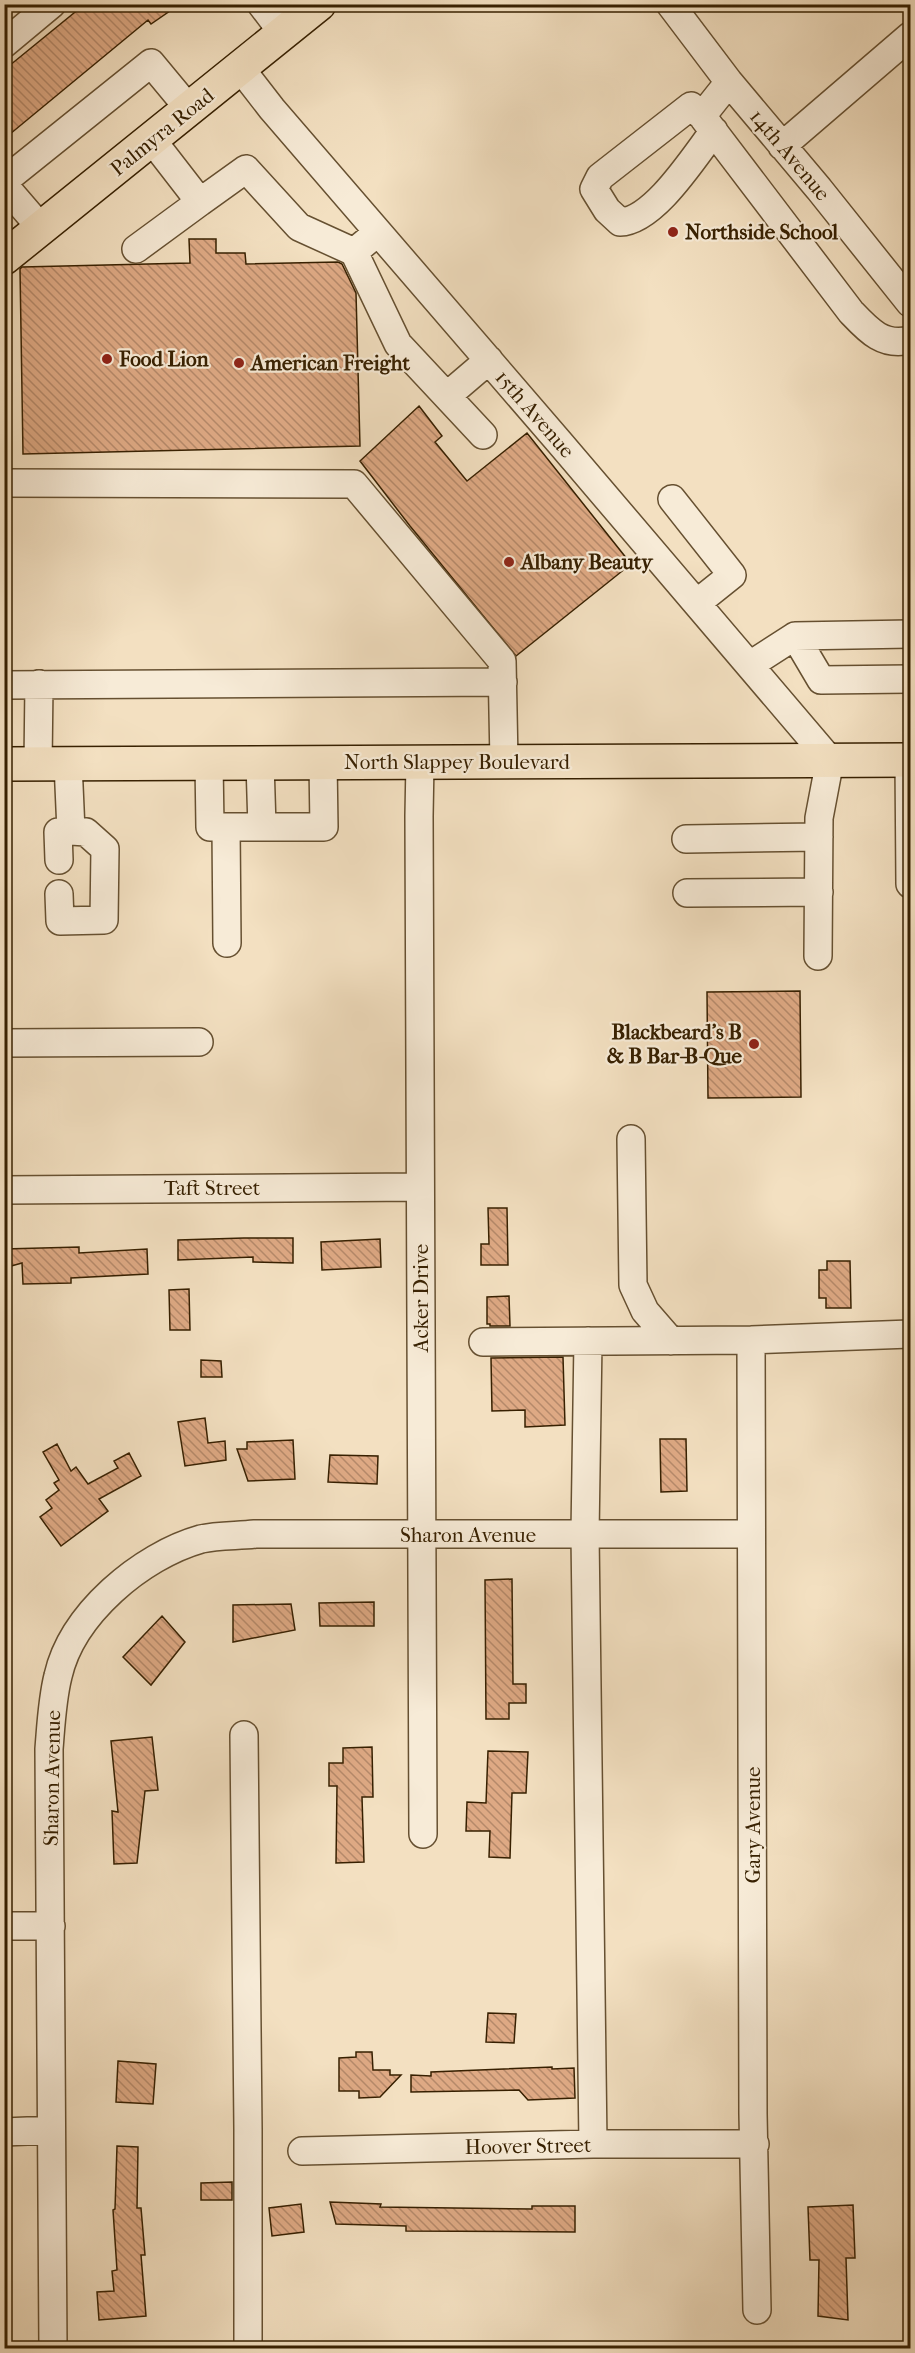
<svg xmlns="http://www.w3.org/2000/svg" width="915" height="2353" viewBox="0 0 915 2353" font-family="'IM FELL French Canon',serif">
<defs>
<pattern id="building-back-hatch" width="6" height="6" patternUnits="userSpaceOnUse" patternTransform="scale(1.5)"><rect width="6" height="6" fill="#dea984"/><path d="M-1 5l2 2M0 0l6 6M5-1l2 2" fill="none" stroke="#b5896a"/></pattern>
</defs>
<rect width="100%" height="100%" fill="#f3e0c1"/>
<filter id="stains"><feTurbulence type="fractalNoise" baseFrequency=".00333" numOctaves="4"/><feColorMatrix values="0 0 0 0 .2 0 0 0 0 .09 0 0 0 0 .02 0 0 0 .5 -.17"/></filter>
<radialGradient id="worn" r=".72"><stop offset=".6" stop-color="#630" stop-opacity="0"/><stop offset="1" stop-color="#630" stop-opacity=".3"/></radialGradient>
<path fill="url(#building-back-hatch)" stroke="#372001" stroke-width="1.5" d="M85 4H180L151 24 148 20 4 139V70Z
M189 239H216V253H245L246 264 338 262 342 264 356 293 360 446 23 454 20 269 22 267 190 263Z
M419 406 442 436 435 442 467 481 527 433 631 564 516 656 410 526 360 461Z
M800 991 801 1097 708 1098 707 992Z
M488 1208H507L508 1265H481V1244H489Z
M244 1238H293V1263L253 1262V1257L178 1260V1240Z
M380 1239 381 1267 322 1270 321 1242Z
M79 1247V1253L147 1249 148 1274 71 1278V1283L23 1284 22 1263 4 1268V1249Z
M827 1261H850L851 1308H826V1298H819V1270H827Z
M189 1289 190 1330H170L169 1290Z
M509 1296 510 1326H490V1324H487V1297Z
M563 1357 565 1425 525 1427V1410L492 1411 491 1358Z
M201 1360 221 1361 222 1377H201Z
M205 1418 208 1443 225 1441 226 1460 185 1466 178 1422Z
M660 1439H686L687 1491 661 1492Z
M293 1440 295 1479 248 1481 237 1449H247V1442Z
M57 1444 71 1471 76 1467 88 1484 118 1468 114 1461 129 1453 141 1476 99 1499 108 1511 61 1546 40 1517 52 1508 46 1500 59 1490 54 1483 59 1480 43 1452Z
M330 1455 378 1456 377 1484 328 1482Z
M512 1579 513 1684H526V1703H509V1719H486L485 1580Z
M374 1602V1626H320L319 1603Z
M291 1604 295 1630 233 1642V1605Z
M162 1616 185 1642 151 1685 123 1657Z
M152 1737 158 1790 145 1791 137 1863 114 1864 112 1811 118 1812 111 1741Z
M372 1747 373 1797H362L364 1862 336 1863 337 1786H329V1763H343V1748Z
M488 1751 528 1752 526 1793H512L510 1858 489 1857 490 1831H466L467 1802 486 1803Z
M488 2013 516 2014 514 2043 486 2042Z
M356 2052H372L373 2070H390V2075H401L380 2097 359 2098V2091H339V2058L356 2057Z
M118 2061 156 2064 153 2104 116 2102Z
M552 2067V2069L574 2068 575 2098 528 2100 519 2090 411 2092V2075L431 2076V2072Z
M117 2146 138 2147 137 2208H141L145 2255H141L146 2316 99 2320 97 2292 114 2291 112 2271 117 2270 113 2210 115 2209Z
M232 2182V2200H201V2183Z
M330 2202 381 2204 380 2207 532 2209V2206H575V2232L406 2231V2226L336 2224Z
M301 2204 304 2232 272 2236 269 2208Z
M853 2205 855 2258H846L848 2320 818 2316 819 2260H810L808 2207Z"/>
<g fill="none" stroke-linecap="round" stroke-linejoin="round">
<defs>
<path id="minor" d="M261 4 283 33
M670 4 729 82 819 189 910 303
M4 44 52 4
M241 69 272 109 560 443 830 760 819 818 818 956
M729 82 702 116 851 312C868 330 883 347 910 340
M702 116 691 106 600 177 594 189 607 210 620 222C654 221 694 157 714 131
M782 146 910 36
M4 181 151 63 190 110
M4 185 41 228
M200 202 246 169 299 227 354 252 378 232
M136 249 200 202 152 140
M354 252 398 344 483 435
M448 395 489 360
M4 483 354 484 502 661 504 762
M672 499 732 575 697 603
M795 636 821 680 910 679
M750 665 795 636 910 634
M4 685 503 682
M909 760 910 884
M420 762 419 816 423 1834
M209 763 210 827H324L323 762
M260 763 262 827
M38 764 39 684
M226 827 227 943
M686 839 819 837
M59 860 58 832 71 831
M687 893 819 892
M59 894 60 921 104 920 105 849 86 832 71 831 68 763
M4 1043 199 1042
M631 1139 633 1285 645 1311 671 1341
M4 1190 420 1187
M751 1340 753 2114 757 2310
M588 1341 585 1534 593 2144
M483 1342 751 1340 910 1334
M244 1735 248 2129V2348
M4 1926H51
M4 2132 51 2130
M302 2151 593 2144H755
M53 2348 49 1749C51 1725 52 1700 58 1676 72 1614 141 1556 201 1539 218 1535 238 1536 255 1534H750"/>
<path id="major" d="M4 258 319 4
M4 764 910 760"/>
</defs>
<use href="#minor" stroke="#665031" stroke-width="30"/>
<use href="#major" stroke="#372001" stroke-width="36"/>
<use href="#minor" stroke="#f7ebd7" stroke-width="27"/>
<use href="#major" stroke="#f3e0c1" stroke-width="33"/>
</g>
<g fill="#8f2418" stroke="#f7ebd7" stroke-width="2">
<circle cx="673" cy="232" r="6"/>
<circle cx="107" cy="359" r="6"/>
<circle cx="239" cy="363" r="6"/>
<circle cx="509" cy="562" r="6"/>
<circle cx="754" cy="1044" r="6"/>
</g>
<g text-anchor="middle" stroke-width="4.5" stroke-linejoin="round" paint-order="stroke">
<g font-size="21" fill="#372001" stroke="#f7ebd7">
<text transform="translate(162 132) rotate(-39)" y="7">Palmyra Road</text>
<text transform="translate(790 155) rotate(50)" y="7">14th Avenue</text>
<text transform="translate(535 414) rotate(49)" y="7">15th Avenue</text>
<text x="457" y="769">North Slappey Boulevard</text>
<text x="212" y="1195">Taft Street</text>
<text transform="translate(421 1298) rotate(-90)" y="7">Acker Drive</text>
<text x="468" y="1542">Sharon Avenue</text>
<text transform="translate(52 1778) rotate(-89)" y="7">Sharon Avenue</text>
<text transform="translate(753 1825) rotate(-90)" y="7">Gary Avenue</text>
<text transform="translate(528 2146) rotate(-1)" y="7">Hoover Street</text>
</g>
<g font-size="21" font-weight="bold" fill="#372001" stroke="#f7ebd7" text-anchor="start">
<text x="685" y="239">Northside School</text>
<text x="119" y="366">Food Lion</text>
<text x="251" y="370">American Freight</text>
<text x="521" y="569">Albany Beauty</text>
<text x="742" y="1039" text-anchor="end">Blackbeard's B<tspan x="742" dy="24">&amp; B Bar-B-Que</tspan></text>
</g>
</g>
<rect width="915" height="2353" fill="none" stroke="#f3e0c1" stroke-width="24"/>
<rect x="6" y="6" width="903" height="2341" fill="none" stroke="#372001" stroke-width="3"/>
<rect x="12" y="12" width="891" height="2329" fill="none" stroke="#372001" stroke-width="1.5"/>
<rect width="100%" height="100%" filter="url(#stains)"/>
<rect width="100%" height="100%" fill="url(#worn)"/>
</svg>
